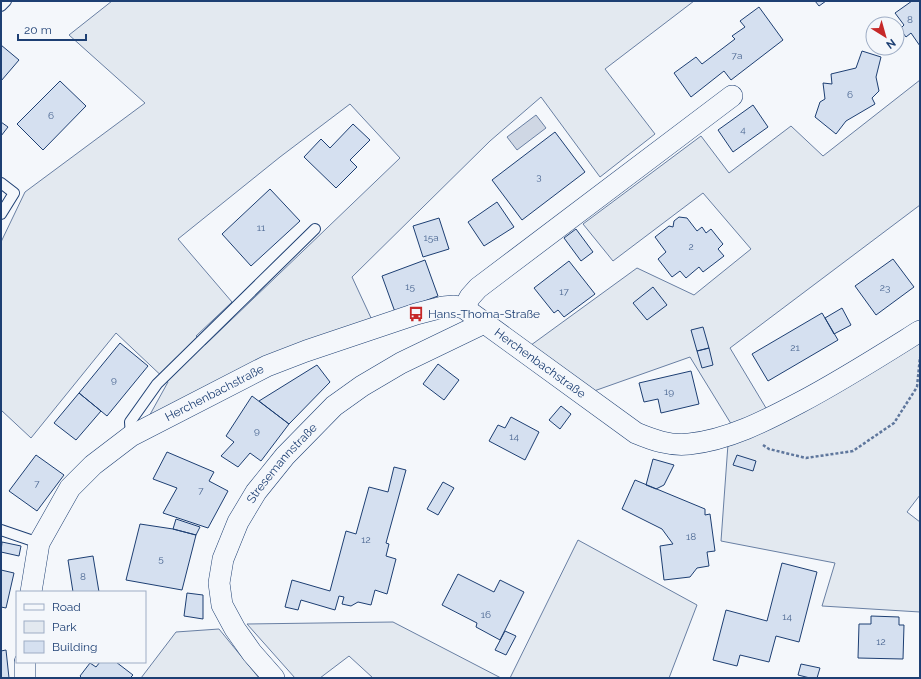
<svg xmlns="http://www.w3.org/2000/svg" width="921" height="679" viewBox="0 0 921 679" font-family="Raleway,sans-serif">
<rect width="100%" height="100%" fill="#f4f7fb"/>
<path fill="#e3e9f0" stroke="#687fa3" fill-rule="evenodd" d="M112 1H694L605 69 655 134 600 177 541 97 490 141 352 277 372 320 147 420 168 382 116 333 31 438 1 410V242L25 192 145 103 69 35ZM350 104 400 158 205 345 196 336 232 302 178 239 280 157Z
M920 80V205L730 348 769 413 733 427 690 357 594 391 527 348 637 268 694 295 751 249 703 193 613 261 583 224 701 136 729 173 791 126 823 156Z
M920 338V495L907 512 920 522V612L822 606 835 563 721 541 728 444Z
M578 540 697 605 669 678H510Z
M393 622 501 678H373L349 656 320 678H295L247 624Z
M219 629 259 678H141L176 632Z"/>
<path fill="#cfd7e4" stroke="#687fa3" d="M536 115 546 128 517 150 507 137Z"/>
<path fill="#d5e0f0" stroke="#1d3f73" d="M815 1H826L819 6Z
M912 1H920V46L911 33 906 37 900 29 904 25 895 13Z
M759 7 783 40 731 80 724 71 691 97 674 73 696 57 702 64 735 39 732 36 745 27 740 21Z
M1 45 19 60 1 81Z
M862 51 881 57 876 77 879 91 872 98 875 104 846 121 836 134 815 117 820 102 825 99 823 83 832 84 831 74 856 68Z
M60 81 86 106 43 150 17 124Z
M753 105 768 127 733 152 718 130Z
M1 122 8 127 1 136Z
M353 124 370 140 350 160 357 167 336 188 304 157 321 139 330 148Z
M555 132 585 172 522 220 492 180Z
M270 189 300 221 251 266 222 234Z
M497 202 514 227 484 246 468 222Z
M679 217 687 218 697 231 702 227 706 233 711 229 723 244 718 249 724 256 703 272 699 267 686 278 680 271 672 277 658 259 666 252 655 237 669 226 673 227 674 221Z
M439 218 449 249 423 257 413 226Z
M576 229 593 252 581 261 564 238Z
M893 259 914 287 876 315 855 286Z
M425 260 438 296 395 312 382 276Z
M569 261 595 294 564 317 558 310 554 313 534 288Z
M653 287 667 305 647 320 633 303Z
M842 308 851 325 834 334 825 318Z
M822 313 838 340 768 381 752 354Z
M703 327 709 348 697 351 691 330Z
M120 343 148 366 107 416 79 393Z
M709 348 713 365 702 368 697 351Z
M438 364 459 380 444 400 423 384Z
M317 365 330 382 289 424 259 401Z
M691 371 699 404 661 413 658 399 644 402 639 383Z
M79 393 101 411 76 440 54 423Z
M252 396 289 424 261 461 250 453 238 467 221 456 234 442 226 436Z
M561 406 571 414 560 429 549 420Z
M511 417 539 432 525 460 489 441 498 425 505 428Z
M167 452 214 472 209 481 228 491 208 528 163 513 177 488 153 479Z
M36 455 64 475 37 511 9 491Z
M737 455 756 461 753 471 733 465Z
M653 459 674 465 664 485 656 489 646 485Z
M394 467 406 470 386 543 389 544 386 556 396 559 387 594 375 590 371 605 358 602 351 606 342 604 344 597 339 596 335 610 301 600 298 610 285 607 292 580 330 591 346 531 356 534 369 487 388 492Z
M635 480 705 509V515L710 514 715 551 707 552 709 566 697 568 690 577 664 580 660 546 673 544 662 529 622 509Z
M443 482 454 488 438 515 427 509Z
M176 519 200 527 196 535 173 529Z
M140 524 173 529 196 535 182 590 126 580Z
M2 542 21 546 19 556 1 552Z
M93 556 99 592H73L68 560Z
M782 563 817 572 799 642 776 636 769 662 740 655 737 666 713 660 726 610 767 621Z
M1 570 14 573 6 608 1 607Z
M458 574 494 592 500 580 524 592 500 640 476 627 477 623 442 605Z
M187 593 203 595V619L184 616Z
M871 616 899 617V625H904L903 659 858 658 859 624H871Z
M505 631 516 636 506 655 495 650Z
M6 650 9 678H1V651Z
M100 662H116L133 675 130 678H82L80 676 90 663 96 667Z
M801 664 820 668 817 678H810L798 675Z"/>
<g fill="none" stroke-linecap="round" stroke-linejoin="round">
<defs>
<path id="service" d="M1 6 6 1
M1 183 14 193 1 214
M131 436 130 422 157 384 315 229
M1 530 39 543"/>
<g id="minor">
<path d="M464 308 470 297 478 288 732 96"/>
<path id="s1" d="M31 592 39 543 70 488 93 465 131 436 267 366 306 351 416 314 443 307 454 306 464 308 636 433C653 440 669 446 689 444 728 440 765 421 799 403 841 381 880 356 920 331"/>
<path d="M25 678V662"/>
<path id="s2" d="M274 678 252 653 235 629 222 605 219 583 223 559 238 522 256 492 285 456 334 406 362 386 401 363 484 323"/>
</g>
</defs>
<use href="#service" stroke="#1d3f73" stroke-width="12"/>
<use href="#minor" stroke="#1d3f73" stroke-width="22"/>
<path stroke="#5e769c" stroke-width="2.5" stroke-dasharray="3 2" stroke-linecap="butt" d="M763 445 769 449 806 458 853 451 894 423 917 387 920 357"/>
<use href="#service" stroke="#f4f7fb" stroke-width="10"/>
<use href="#minor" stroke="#f4f7fb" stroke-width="21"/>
</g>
<defs>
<symbol id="bus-bare" viewBox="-9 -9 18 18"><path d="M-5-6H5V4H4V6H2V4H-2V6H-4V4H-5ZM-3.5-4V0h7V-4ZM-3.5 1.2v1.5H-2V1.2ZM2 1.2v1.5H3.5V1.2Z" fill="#c62828" stroke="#f4f7fb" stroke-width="2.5" paint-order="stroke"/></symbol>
</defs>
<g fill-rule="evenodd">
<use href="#bus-bare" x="405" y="303" width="22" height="22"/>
</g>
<g text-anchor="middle" stroke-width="3" stroke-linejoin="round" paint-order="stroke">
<g font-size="10" fill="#4b6792">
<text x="910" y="23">8</text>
<text x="737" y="59">7a</text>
<text x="850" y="98">6</text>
<text x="51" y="119">6</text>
<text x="743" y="133">4</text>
<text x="539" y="180">3</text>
<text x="261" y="231">11</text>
<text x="431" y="241">15a</text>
<text x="691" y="250">2</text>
<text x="410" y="290">15</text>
<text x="885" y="291">23</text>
<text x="564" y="295">17</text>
<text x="795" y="351">21</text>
<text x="114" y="383">9</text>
<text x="669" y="395">19</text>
<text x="257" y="434">9</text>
<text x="514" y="440">14</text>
<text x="37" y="487">7</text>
<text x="201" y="494">7</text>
<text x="691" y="540">18</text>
<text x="366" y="543">12</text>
<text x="161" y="562">5</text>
<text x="83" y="580">8</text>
<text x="486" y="618">16</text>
<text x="787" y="620">14</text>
<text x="881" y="645">12</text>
</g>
<g font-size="12" fill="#1d3f73" stroke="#f4f7fb" text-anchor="start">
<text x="428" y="318">Hans-Thoma-Straße</text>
</g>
<g font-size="12" fill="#1d3f73" stroke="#f4f7fb">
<text dy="4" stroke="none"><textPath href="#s1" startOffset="647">Herchenbachstraße</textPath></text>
<text dy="4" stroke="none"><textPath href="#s1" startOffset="287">Herchenbachstraße</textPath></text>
<text dy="4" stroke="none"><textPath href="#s2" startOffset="250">Stresemannstraße</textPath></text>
</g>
</g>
<rect width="921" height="679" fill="none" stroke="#1d3f73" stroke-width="4"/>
<rect x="16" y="591" width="130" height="72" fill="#f4f7fb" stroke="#9eadc5"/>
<rect x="24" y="604" width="20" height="6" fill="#f4f7fb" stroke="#9eadc5"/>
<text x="52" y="611" font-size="12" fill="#1d3f73">Road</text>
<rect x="24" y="621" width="20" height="12" fill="#e3e9f0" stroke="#9eadc5"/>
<text x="52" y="631" font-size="12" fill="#1d3f73">Park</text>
<rect x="24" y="641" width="20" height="12" fill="#d5e0f0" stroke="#9eadc5"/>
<text x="52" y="651" font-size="12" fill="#1d3f73">Building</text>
<g transform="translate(885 36) rotate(143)"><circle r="19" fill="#f4f7fb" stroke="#9eadc5"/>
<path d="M0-3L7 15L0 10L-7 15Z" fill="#c62828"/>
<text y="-6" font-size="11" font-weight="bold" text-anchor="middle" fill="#1d3f73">N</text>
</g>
<path d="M18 34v6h68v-6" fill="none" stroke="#1d3f73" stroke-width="2"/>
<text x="24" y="34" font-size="12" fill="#1d3f73" stroke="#f4f7fb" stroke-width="3" paint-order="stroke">20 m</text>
</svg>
